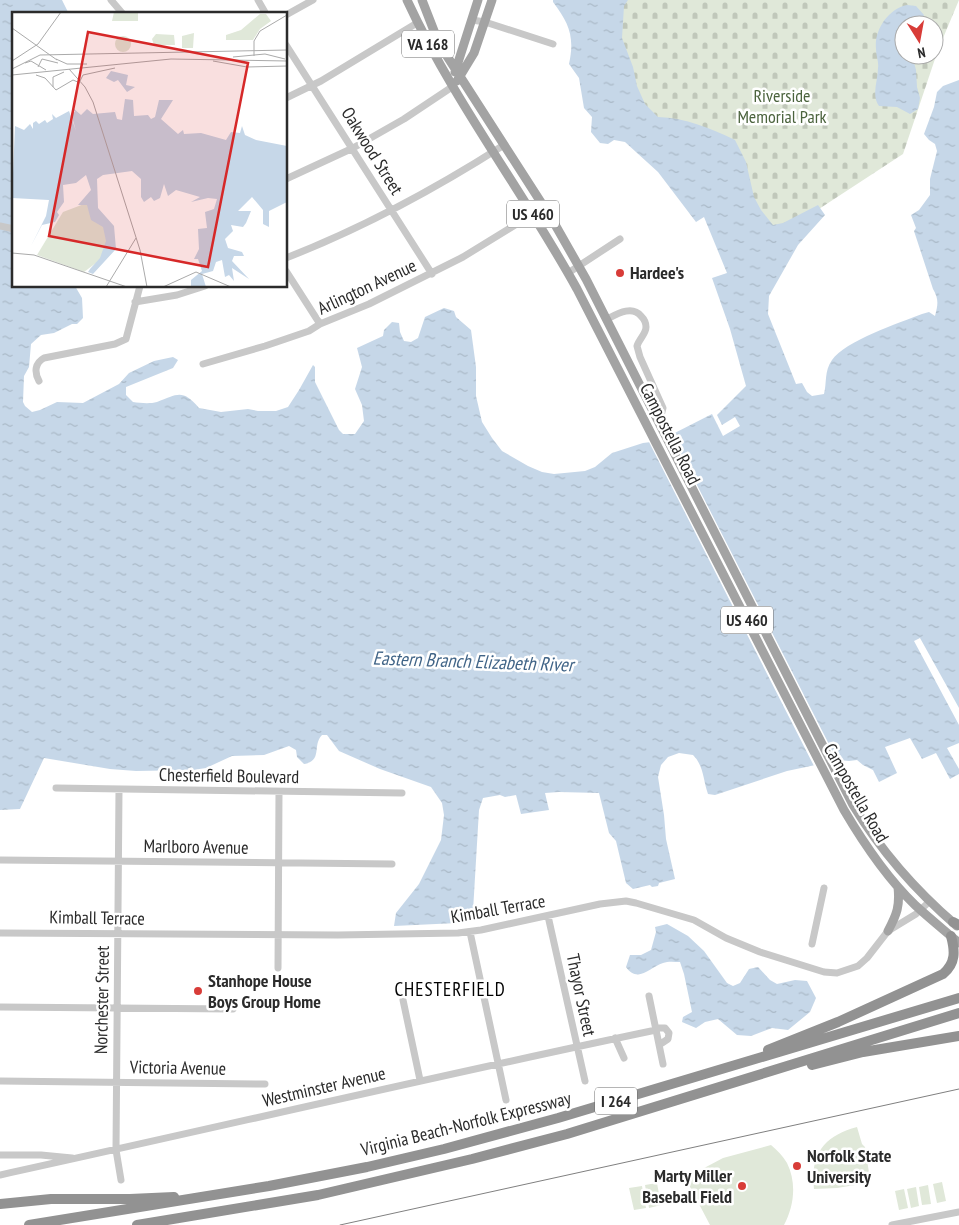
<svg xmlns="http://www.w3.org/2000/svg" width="959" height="1225" viewBox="0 0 959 1225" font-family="'PT Sans Narrow',sans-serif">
<defs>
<pattern id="cemetery-stones" width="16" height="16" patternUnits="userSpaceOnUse" patternTransform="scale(1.25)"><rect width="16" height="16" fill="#e0e8d9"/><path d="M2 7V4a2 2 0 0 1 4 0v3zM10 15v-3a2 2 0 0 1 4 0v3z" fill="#c0c7ba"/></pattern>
<pattern id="water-ripples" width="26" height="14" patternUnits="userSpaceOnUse" patternTransform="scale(1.25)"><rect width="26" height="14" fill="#c6d7e8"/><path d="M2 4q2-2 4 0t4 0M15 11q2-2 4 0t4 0" fill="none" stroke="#aab9c7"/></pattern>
</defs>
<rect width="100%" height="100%" fill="#fff"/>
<path fill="url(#cemetery-stones)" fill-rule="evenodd" d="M616 0H959L938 50 903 154 750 254 644 118 627 77ZM904 25H934V55H904Z"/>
<path fill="#e0e8d9" d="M857 1127 862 1144 865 1147 870 1179 867 1183 837 1188 814 1189C810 1154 824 1136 857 1127Z
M771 1145C777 1150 783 1156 787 1163 797 1183 794 1206 784 1225H710L688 1183 691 1175 723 1158Z
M942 1182 946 1201 937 1203 933 1184Z
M657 1183 661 1205 649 1208 645 1185Z
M928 1185 931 1204 922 1205 919 1187Z
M642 1186 646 1208 634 1210 629 1188Z
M916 1187 919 1206 911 1208 907 1189Z
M904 1189 908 1208 899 1210 895 1191Z"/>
<path fill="url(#water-ripples)" d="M0 0H62L69 14H14V286H75L82 298 83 318 77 324H72L54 333 41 335 31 344 29 367 24 376 23 402 25 406 32 412 40 410 57 402 83 403 119 384 129 373 154 361 173 357 178 360 173 368 126 387V395L133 402C140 403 150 404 157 402 177 395 182 388 199 408L221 412 248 409 258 411H276L288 407 299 390 313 365 315 367V382L339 430 343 434H355L364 421 362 405 355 389 362 367 357 348 383 336 384 330 392 322 399 323 400 332 404 341 411 342 418 338 425 317 444 308 454 311 456 317 471 330 476 367V396L482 422 492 438 502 451 528 466 542 472 554 474 585 471 595 467 612 453 643 443 659 441 712 414 723 436 740 426 735 417 722 425 717 415 746 386 730 329 712 278 727 273 704 217 696 222 658 172 625 142 614 140 608 144 600 143 591 132 592 117 584 108 579 78 569 64C575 37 569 23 553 2V0H628L624 6 622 38 633 67 637 86 645 104 658 117C686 118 710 128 735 140L746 162 754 197 761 210 773 225 783 223 818 205 825 215 798 245 769 296 768 314 796 384 802 383 807 392 812 396 824 394C827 383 824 371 832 360 845 341 899 323 922 314L929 312 935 316C938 305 939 299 933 289L914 231 916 228 911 215 919 210 930 195V179L937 151 935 144 929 140 924 134 934 107 937 92 943 86 959 80V708L920 638 914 641 959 725V743L947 748 959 769V774L950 779 936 753 922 759 910 738 885 747 897 773 879 782 873 770 863 765 857 760 849 761 839 760 787 771 715 795 708 794C703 780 704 766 693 755L679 753 668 757 661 765 658 777 664 815 666 839 675 879 659 883 658 886 652 887 650 885 633 889 626 883 616 841 609 833 599 793 559 792 545 793 549 810 521 814 516 795 505 797 500 795 483 798 479 810 473 911 466 918 457 923 394 926 396 913 419 884 441 840 444 815 442 803 431 787 380 769 339 751 327 735H322C312 745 323 761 304 764L297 757 296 750 289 746 264 755 232 756 206 768 193 770 136 771 110 769 44 758 20 809 0 810Z
M907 5 916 6 924 15 919 25H904V55H912L916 70 917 87 920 98 918 109 910 114 897 107 879 106C871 95 878 81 878 68 879 62 876 56 876 49 874 30 888 9 907 5Z
M667 924 688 936 704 951 727 983 733 986 740 983 749 969 758 967 770 980 777 984 795 980 807 981 816 998 810 1012 788 1030 772 1028 751 1036 737 1035 718 1019 705 1022 696 1028 682 1022 683 1017 692 1012 684 974 680 962C675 962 668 961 663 963 650 967 638 984 626 967L630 955H641L651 950 656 932 655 927Z"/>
<path fill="#fff" d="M670 432 838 762 815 768 648 440 659 439Z"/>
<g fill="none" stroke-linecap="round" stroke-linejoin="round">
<path stroke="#c8c8c8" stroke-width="7" d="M111 0 123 14
M258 0 266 14
M286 15 313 0
M472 20 485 22 553 44
M286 45 432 274
M286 98 321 81 417 23
M286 179 353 148 404 119 452 87
M0 226 14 229
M286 258C363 228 435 189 504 145
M286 271 320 324
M568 273 620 239
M135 302 177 295 205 286
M607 319C617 314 632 305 641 316 644 319 646 323 646 327 646 334 639 339 637 346L640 357 663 408 661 416
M203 364 265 346 309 331 320 324 369 304 463 257 533 214
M39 381C34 372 35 363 44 358L115 344 126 339 140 286
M56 788 402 793
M119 790 116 1150 121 1180
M0 860 392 864
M548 916 585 1081
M470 932 506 1100
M0 933 338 935 458 933 481 930 600 904 626 901 636 903 694 920 726 938 760 952 824 972 837 973 858 966 867 958 888 931 916 914 930 901
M812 944 824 888
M278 968 279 792
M649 996 663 1064
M403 1000 420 1080
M0 1007 233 1009
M615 1038 624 1058
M0 1081 265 1084
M0 1155H41L72 1158
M0 1175C219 1127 436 1076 656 1030L658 1028H665L669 1033 668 1039 662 1043 659 1042
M892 1225 959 1212"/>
<path stroke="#a3a3a3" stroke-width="9" d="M407 0C454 102 523 191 577 289L844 810C864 844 887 878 915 905 929 918 944 930 959 943
M422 0 436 36 445 53 553 221 586 279 853 805C881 851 916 891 957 926
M455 72 478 0
M457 81 474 53 492 0
M888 931C897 914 900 906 898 887"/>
<path stroke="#929292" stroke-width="10" d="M953 922 959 925
M768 1050 838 1022 943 974C956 963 955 951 951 936
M812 1065 863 1052 959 1036
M0 1204 51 1199H130L174 1197
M29 1225 269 1186 367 1167 444 1149 558 1118 959 998
M137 1225 318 1195 472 1159 567 1134 959 1013"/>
<path stroke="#808080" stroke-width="1" d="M340 1225 959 1089"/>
</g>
<g fill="#d83c38" stroke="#fff" stroke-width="2">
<circle cx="620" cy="273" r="5"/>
<circle cx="198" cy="991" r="5"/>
<circle cx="797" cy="1166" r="5"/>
<circle cx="742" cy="1186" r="5"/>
</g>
<g text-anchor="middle" stroke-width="5" stroke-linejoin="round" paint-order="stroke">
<g fill="#fff" stroke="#6b6b6b" stroke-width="1">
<rect x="402" y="30.5" width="52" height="27" rx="4"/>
<rect x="507" y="200.5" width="52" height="27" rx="4"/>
<rect x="721" y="606.5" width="52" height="27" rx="4"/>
<rect x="595" y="1087.5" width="42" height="27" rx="4"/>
</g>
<g font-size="16" font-weight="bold" fill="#2b2b2b">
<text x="428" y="50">VA 168</text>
<text x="533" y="220">US 460</text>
<text x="747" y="626">US 460</text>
<text x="616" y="1107">I 264</text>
</g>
<g font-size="18" fill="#4b633d" stroke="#fff">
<text x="782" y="102">Riverside<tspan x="782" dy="21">Memorial Park</tspan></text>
</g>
<g font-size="18" fill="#2b2b2b" stroke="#fff">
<text transform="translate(372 151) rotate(58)" y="6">Oakwood Street</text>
<text transform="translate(367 287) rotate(-25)" y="6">Arlington Avenue</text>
<text transform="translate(670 434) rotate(63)" y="6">Campostella Road</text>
<text transform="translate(229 776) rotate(1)" y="6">Chesterfield Boulevard</text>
<text transform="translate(856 793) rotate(60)" y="6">Campostella Road</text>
<text transform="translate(196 847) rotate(1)" y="6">Marlboro Avenue</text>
<text transform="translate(498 909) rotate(-10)" y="6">Kimball Terrace</text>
<text transform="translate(97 918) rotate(1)" y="6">Kimball Terrace</text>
<text transform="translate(581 995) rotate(78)" y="6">Thayor Street</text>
<text transform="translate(102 1000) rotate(-89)" y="6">Norchester Street</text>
<text transform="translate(178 1068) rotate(1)" y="6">Victoria Avenue</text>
<text transform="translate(324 1087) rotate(-13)" y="6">Westminster Avenue</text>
<text transform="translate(466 1124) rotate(-14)" y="6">Virginia Beach-Norfolk Expressway</text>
</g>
<g font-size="18" font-weight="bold" fill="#2b2b2b" stroke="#fff" text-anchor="start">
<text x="630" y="279">Hardee's</text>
<text x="208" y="987">Stanhope House<tspan x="208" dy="21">Boys Group Home</tspan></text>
<text x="807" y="1162">Norfolk State<tspan x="807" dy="21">University</tspan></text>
<text x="732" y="1182" text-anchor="end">Marty Miller<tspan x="732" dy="21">Baseball Field</tspan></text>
</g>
<g font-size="19" font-style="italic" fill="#406487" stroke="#fff">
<text transform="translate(473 661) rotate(2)" y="7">Eastern Branch Elizabeth River</text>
</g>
<g font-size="19" letter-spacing="1" fill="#000" stroke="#fff">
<text x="450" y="996">CHESTERFIELD</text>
</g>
</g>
<g transform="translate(12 12)">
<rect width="275" height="275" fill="#fff"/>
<path d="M80 189 93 217 95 232 88 248 72 260 25 243 51 200Z" fill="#e0e8d9"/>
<path d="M102 0H126V9H100ZM248 2H254L259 9 248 17 241 28H214V23L229 18ZM182 21 181 36H170V24Z" fill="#e0e8d9"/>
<path d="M144 22 162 23 163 33H142L140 27ZM103 32a8 8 0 1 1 16 0a8 8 0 1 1-16 0Z" fill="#e0e8d9"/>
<path d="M99 59 116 63 114 73 123 75 115 80 106 68 102 70 94 66ZM113 87 121 88 122 104 136 103 139 107 143 105 147 88H161L149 107 166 122 171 118 172 122 189 121 214 128 219 120 228 121 230 114 233 123 244 128 275 134V190L257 199V215L251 212V198L240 185 226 199H239L234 211 231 215 219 213 221 219 213 227 216 236 230 240 232 244H222L220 249 237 267 220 256 222 269 217 263 213 265 210 248 204 250 201 259 190 262 194 275H179V268L190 259 186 247H182L187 237 186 217 195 216 193 200 202 197 205 187 196 186 179 190 188 185 164 178 156 184 152 172 148 186 142 189 139 185 132 190 129 185V167L120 159 91 163 85 167 86 196 102 214 104 237 81 262 76 260 78 257 88 246 94 229 91 215 79 208 75 193H66L79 178 74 163 64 171 51 173 52 190 45 200 47 203 43 210 30 213 19 234 34 204 37 188 0 186 3 114 12 118 18 112 21 117V111L24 109 27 112 33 108 35 111 41 107 40 102 44 106 57 99 64 119 59 101 63 100 61 96 69 103 75 97 81 102 103 100 105 107 110 108Z" fill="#c6d7e8"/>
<path fill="none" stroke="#aaa" stroke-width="1" d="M0 16 45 48M242 44V29L248 19 275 3M221 45 253 42 273 47M44 47 55 52H75M0 49 26 32 49 0M201 49 235 55 275 54M13 51 19 49 34 58M26 55 30 47 46 51M0 57 28 43 275 38M57 57 73 75 81 90 128 238 135 275M0 63 159 47 275 49M24 63 33 66 44 78 61 68 68 71M68 69 71 63 103 56M41 75V65L52 60M0 241 22 243 115 275M94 275 124 226M151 275 184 260 219 275"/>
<path fill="#d62828" fill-opacity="0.15" stroke="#d62828" stroke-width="2.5" d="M76 20 236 51 196 255 37 224Z"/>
<rect width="275" height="275" fill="none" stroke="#2b2b2b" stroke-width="2.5"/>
</g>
<g transform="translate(919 40) rotate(169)"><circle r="24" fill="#ffffff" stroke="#aaaaaa"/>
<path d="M0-4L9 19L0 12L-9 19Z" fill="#d83c38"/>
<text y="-8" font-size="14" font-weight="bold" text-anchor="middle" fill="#2b2b2b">N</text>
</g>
</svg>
